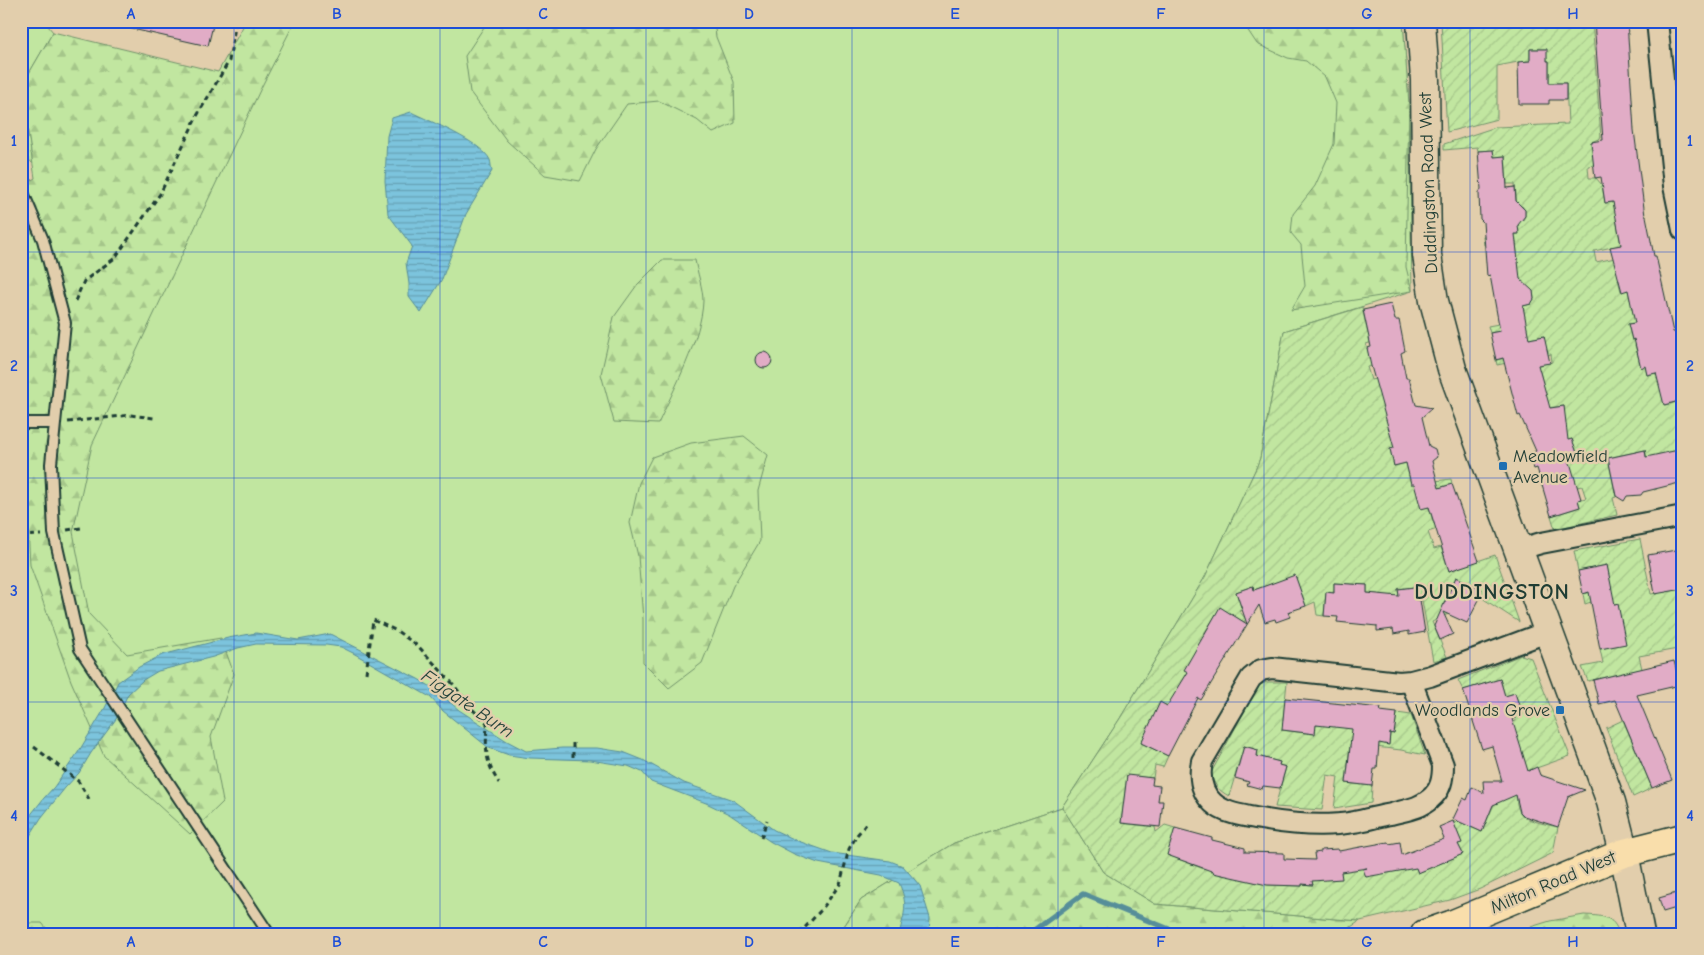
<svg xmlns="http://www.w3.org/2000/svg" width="1704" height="955" viewBox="0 0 1704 955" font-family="'Comic Neue',sans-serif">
<defs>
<pattern id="forest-firs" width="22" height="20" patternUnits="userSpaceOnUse" patternTransform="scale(1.25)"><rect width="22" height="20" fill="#c1e6a0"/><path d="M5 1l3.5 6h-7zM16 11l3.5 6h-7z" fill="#a5c68a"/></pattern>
<pattern id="garden-furrows" width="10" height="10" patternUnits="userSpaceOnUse" patternTransform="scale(1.25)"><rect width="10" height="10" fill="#c1e6a0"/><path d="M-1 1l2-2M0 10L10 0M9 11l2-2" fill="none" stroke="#a5c68a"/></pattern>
<pattern id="water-rules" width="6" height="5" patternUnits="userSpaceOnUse" patternTransform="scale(1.25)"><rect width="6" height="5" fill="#7cc4dd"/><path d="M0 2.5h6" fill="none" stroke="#65a0b4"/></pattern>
</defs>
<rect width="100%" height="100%" fill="#e2ceac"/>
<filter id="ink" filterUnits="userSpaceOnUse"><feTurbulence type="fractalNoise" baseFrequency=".02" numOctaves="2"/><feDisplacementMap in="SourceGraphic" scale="10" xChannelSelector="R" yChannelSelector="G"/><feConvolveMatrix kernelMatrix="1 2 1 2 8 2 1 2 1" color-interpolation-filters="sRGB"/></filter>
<g filter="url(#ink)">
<path fill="#c1e6a0" stroke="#70926a" d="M21 21H44L53 32 21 87 33 164 21 151Z
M275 21H1403L1409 104 1412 291 1284 331 1260 458 1257 466 1205 577 1119 720 1062 807 954 843 861 900 839 934H21V397Z"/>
<path fill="url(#forest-firs)" stroke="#70926a" d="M246 21H295L262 86 92 445 73 532 89 614 127 654 221 638 234 674 211 737 223 802 190 834 104 756 71 681 30 565 23 434 21 432V187L35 178 21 87 53 32 218 72Z
M488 21H714L716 37 734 82 735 123 713 133 697 120 659 101 627 104 596 149 580 181 545 175 507 141 470 92 465 56Z
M1244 21H1403L1409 104 1406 267 1412 291 1291 310 1305 286 1301 245 1291 233 1293 214 1315 186 1334 144 1336 103 1325 77 1306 61 1288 58 1257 44 1243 23Z
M662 260H695C697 272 703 288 703 301 702 337 673 391 658 424L614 422 601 374 614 317 637 285Z
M744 436 768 455 758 491 760 541 733 586 702 663 669 688 643 662V619L638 556 630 523 639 483 652 457 691 443Z
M1062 807 1103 872 1155 904 1360 921 1340 934H839L861 900 954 843Z
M1584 915C1601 916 1614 915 1619 934H1508L1550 921Z
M21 923H42L51 934H21Z"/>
<path fill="url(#garden-furrows)" stroke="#70926a" d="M1441 21H1592L1601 138 1591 142 1594 165 1588 166 1589 178H1596L1602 185 1605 203 1615 202 1629 216 1616 219 1621 245 1594 251 1596 262 1620 257 1624 278 1618 279 1621 291 1628 290 1630 300 1634 299 1639 322 1628 324 1632 340 1638 339 1635 345 1641 367 1645 366 1647 375 1656 373 1665 405 1677 402 1680 418H1683V439L1676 441 1678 450 1650 457 1657 489 1654 490 1645 450 1608 458 1616 497 1613 498 1617 515 1555 529 1551 516 1580 507 1578 500 1586 498 1582 486 1577 487H1542L1538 474 1567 469 1564 458 1577 453 1572 439 1564 442V406L1547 408 1546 396 1540 372 1532 374 1530 367 1552 362 1551 354 1497 365 1496 360 1546 349 1544 336 1529 339 1526 325 1490 333 1488 326 1525 319 1523 306 1531 304 1534 299 1533 291 1528 287 1520 288 1516 242 1484 245 1483 236 1518 234V220H1523L1525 216V210L1522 206 1517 207 1515 184H1507L1505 156 1494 157 1493 150 1478 151 1477 147 1444 150V144L1496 127 1568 124 1566 83H1549V61H1547L1546 49H1530V61L1518 62 1497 66V119L1447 132Z
M1362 307 1368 334 1383 339 1366 344 1372 366 1367 367 1371 380 1386 376 1402 447 1390 449 1394 466 1406 463 1411 484 1451 479 1452 484 1424 492 1434 524 1439 522 1440 528 1428 532 1434 549 1441 547 1449 571 1495 555 1519 622 1479 596 1482 589 1456 577 1443 605 1450 608 1448 614 1432 622 1447 657 1433 661 1422 600H1416L1414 587 1398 589 1399 597 1367 593V585L1334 583V593L1326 592 1324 616 1317 615 1315 602 1306 606 1295 576 1254 590 1253 586 1236 592 1242 610 1239 611 1246 619 1244 622 1220 608 1200 640 1204 643 1169 706 1160 703 1141 743 1168 756 1163 767 1155 765 1153 778 1127 776 1121 823 1155 827 1156 832 1165 825 1175 828 1168 855 1204 869 1207 857 1214 859 1211 872 1269 885 1302 886V884L1312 885V881L1341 868 1408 862 1406 853 1409 852 1418 873 1463 854 1458 844 1461 842 1453 821 1456 823 1457 821 1482 832 1494 804 1487 794 1483 793 1484 789H1500V779L1520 773C1518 785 1512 806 1523 816 1529 821 1549 825 1558 827L1553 853 1480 889 1450 900 1360 921 1155 904 1103 872 1062 807 1119 720 1205 577 1257 466 1260 458 1284 331Z
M1640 539 1651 594 1683 589V648L1639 656 1642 669 1588 681 1582 667 1603 663 1600 649 1625 643 1618 605 1593 609 1591 602 1585 604 1583 594 1611 588 1607 565 1578 571 1574 551Z
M1521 655 1531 658 1570 756 1528 771 1504 725 1516 721 1513 710 1520 708 1515 693 1505 696 1500 679 1463 690 1458 680Z
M1267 682H1287L1282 730 1314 734 1316 725 1367 726 1365 742 1389 744 1390 733 1394 734 1397 713 1411 715 1425 755 1401 750 1350 744 1346 783 1372 786 1371 803 1334 809 1338 777 1327 775 1322 810 1275 807 1286 767 1279 765 1280 762 1257 756 1258 750 1244 746 1229 796C1219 791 1213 784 1211 773L1258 686Z
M1623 720 1652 788 1633 797 1606 728Z"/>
<path fill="url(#water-rules)" stroke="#578e99" d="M411 112C429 121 482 142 490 160 491 163 491 168 492 171L466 214 442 279 421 313 409 297V284L406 263 412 246 388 214 385 181 387 136 392 118Z
M256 633 298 640 330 634 418 679 433 688 459 710 507 741 526 751 562 748H597L623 752 643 760 684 783 733 800 774 830 798 841 832 853 890 861 903 866 920 886 930 918 929 934H899C905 912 908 904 899 883L881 875 818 863 794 854 771 842 729 814 706 803 651 782 642 772 628 766 590 760 530 758 509 755 489 748 443 711 430 697 353 653 341 647 326 645 256 644 238 648 213 657 158 671 143 680 128 694 116 719 91 753 79 773 65 788 41 818 21 850V827L44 798 54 787 79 751 105 708 118 682 139 667 162 655 228 638Z"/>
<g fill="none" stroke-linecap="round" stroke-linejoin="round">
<path stroke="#578e99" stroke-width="5.5" d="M1029 934 1083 894 1181 934"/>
</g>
<path fill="#e1acc6" stroke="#1f3d34" d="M129 21H214L208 46 128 28Z
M1594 21H1627L1634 130 1645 216H1646L1654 256H1656L1673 332H1675L1683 365V400L1664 405 1656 373 1647 375 1645 366 1641 368 1634 339 1632 340 1628 324 1635 323 1628 290 1622 292 1610 247 1621 245 1613 202 1605 203 1601 177 1595 178 1591 142 1603 140Z
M1530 49H1547V61H1549V83H1566V100H1549V104H1519L1518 62 1530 61Z
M1493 150 1494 157 1505 156 1507 188 1515 187 1516 201 1525 210V216L1518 225 1519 234H1515L1520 279 1533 291 1534 299 1531 304 1523 306 1529 339 1544 336 1550 363 1538 365 1550 408 1564 406 1568 440 1572 439 1577 453 1568 456 1581 499 1578 500 1580 507 1551 516 1537 468 1534 469 1529 454 1536 451 1520 415 1518 416 1503 358 1496 360 1490 333 1500 331 1490 275 1487 276 1483 222 1480 219 1479 193 1481 189 1478 151Z
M1391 304 1395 320H1399L1405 351 1401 353 1406 378H1409L1416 405 1432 408 1422 417 1429 446 1435 449 1437 457 1432 461 1439 488 1452 484 1479 561 1449 571 1429 507 1421 509 1414 484H1411L1406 463 1394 466 1390 449 1394 448 1371 366 1367 348 1371 347 1363 310Z
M756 360a8 8 0 1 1 16 0a8 8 0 1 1-16 0Z
M1683 449V482L1643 492 1641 495 1627 496 1624 501 1616 496 1608 458 1645 450 1646 457Z
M1676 550 1683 589 1655 594 1648 555Z
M1607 565 1615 605 1618 604 1626 644 1600 649 1589 592 1583 594 1578 571Z
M1295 575 1306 606 1288 612 1290 617 1276 622 1275 619 1265 622 1259 605 1201 700 1198 698 1168 756 1141 743 1160 702 1167 706 1188 672 1184 670 1220 607 1247 624 1236 592 1253 586 1254 590Z
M1456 577 1482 589 1479 596H1481L1467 623 1443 612 1453 634 1440 640 1434 626Z
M1334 583 1367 585V593L1399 596 1398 589 1414 587 1416 600H1420L1425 632 1409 635V631L1394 634 1393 629 1377 631V626L1337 622 1338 617 1324 616 1326 592 1334 593Z
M1674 661 1680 685 1637 695 1672 780 1652 788 1615 700 1599 704 1593 680Z
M1500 679 1505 696 1515 693 1520 708 1513 710 1515 718 1512 719 1528 771 1537 767 1540 775 1585 790 1568 797 1558 827 1524 816 1520 812 1516 795 1493 805 1482 832 1453 819 1463 798 1467 800 1472 787 1484 793 1483 781H1502L1492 746 1482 749 1463 690Z
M1285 698 1381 708 1380 711 1397 713 1394 734 1390 733 1389 745 1379 743 1377 769H1374L1372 786 1346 783 1352 729 1316 725 1315 734 1282 730Z
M1244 746 1258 750 1257 756 1280 762 1279 765 1286 767 1280 788 1263 786 1262 789 1247 785 1249 782 1235 778Z
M1127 775 1153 778 1152 785 1160 786 1158 801H1163L1160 827 1121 823Z
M1453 821 1462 843 1458 844 1463 854 1418 873 1416 868 1366 877 1363 869 1367 868 1341 872 1342 879 1312 881 1313 885 1302 884V886L1267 885 1213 873 1214 872 1167 855 1175 828 1212 838V840L1245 848V852L1284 853V859L1315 860 1314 853 1321 852V850L1338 849 1339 851 1388 842 1389 844 1400 842 1402 855 1444 839 1439 827Z
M1683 891V906L1663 912 1659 898Z"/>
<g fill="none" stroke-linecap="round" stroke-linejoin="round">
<defs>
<path id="lane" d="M21 188 43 240 65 323 51 464 54 533 80 649 269 934
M21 423H55"/>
<path id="street" d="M1657 21 1674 186 1683 230
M1517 550 1541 543 1683 516
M1411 681 1443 765C1443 779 1441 790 1430 799 1419 809 1405 810 1391 814 1379 816 1366 820 1354 822 1321 828 1287 824 1255 818 1240 815 1224 813 1213 803 1200 791 1199 776 1202 761L1251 678 1261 670 1272 668 1399 682 1411 681 1430 676 1547 632"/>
<path id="secondary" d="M1421 21 1425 80 1427 255 1434 301 1452 369 1611 802 1624 853 1640 934"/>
<path id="primary" d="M1425 934 1451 925 1624 853 1683 838"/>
</defs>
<use href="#lane" stroke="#1f3d34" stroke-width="14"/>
<use href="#street" stroke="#1f3d34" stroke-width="24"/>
<use href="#secondary" stroke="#1f3d34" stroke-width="31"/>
<use href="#primary" stroke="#1f3d34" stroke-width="31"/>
<path stroke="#1f3d34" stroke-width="3" stroke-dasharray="5 4" stroke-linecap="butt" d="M75 301 84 281 115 258 160 194 197 116 229 61 236 21
M68 422 130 415 154 418
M67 530 81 528
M21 536 41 535
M366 673 373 620 397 631 419 647 453 684 472 709 487 723C486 749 484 760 499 783
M34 747 78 781 89 799
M573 757V740
M761 838 767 820
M799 934 822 909 840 884 849 849 857 835 868 822"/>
<use href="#lane" stroke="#e2ceac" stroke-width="10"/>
<use href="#street" stroke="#e2ceac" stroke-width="20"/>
<use href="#secondary" stroke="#e2ceac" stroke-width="28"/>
<use href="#primary" stroke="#f9deab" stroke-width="28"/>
</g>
</g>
<path fill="none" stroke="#1d4ed8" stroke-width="1" stroke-opacity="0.55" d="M234 21V934M440 21V934M646 21V934M852 21V934M1058 21V934M1264 21V934M1470 21V934M21 252H1683M21 478H1683M21 702H1683"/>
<g fill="#1f6fb2" stroke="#e2ceac" stroke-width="2">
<rect x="1498" y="461" width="10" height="10" rx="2.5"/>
<rect x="1555" y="705" width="10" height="10" rx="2.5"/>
</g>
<g text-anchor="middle" stroke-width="4.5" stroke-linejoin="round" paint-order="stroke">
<g font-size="18" fill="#1f3d34" stroke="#e2ceac">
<text transform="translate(1428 183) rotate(-92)" y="6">Duddingston Road West</text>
<text transform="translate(1553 882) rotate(-23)" y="6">Milton Road West</text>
</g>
<g font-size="18" fill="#1f3d34" stroke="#e2ceac" text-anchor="start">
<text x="1513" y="462">Meadowfield<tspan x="1513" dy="21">Avenue</tspan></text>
<text x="1550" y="716" text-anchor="end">Woodlands Grove</text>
</g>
<g font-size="19" font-style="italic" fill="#24443c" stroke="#e2ceac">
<text transform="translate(468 703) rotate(34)" y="7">Figgate Burn</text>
</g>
<g font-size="22" font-weight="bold" letter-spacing="1" fill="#1f3d34" stroke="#e2ceac">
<text x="1492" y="599">DUDDINGSTON</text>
</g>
</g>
<rect width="1704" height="955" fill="none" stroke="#e2ceac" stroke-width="55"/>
<rect x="28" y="28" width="1648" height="900" fill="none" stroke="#1d4ed8" stroke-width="2"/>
<g font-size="16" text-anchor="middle" font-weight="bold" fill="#1d4ed8">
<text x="131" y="19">A</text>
<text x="337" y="19">B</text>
<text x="543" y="19">C</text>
<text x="749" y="19">D</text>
<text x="955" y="19">E</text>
<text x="1161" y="19">F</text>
<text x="1367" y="19">G</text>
<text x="1573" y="19">H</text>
<text x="14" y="146">1</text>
<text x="1690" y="146">1</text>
<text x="14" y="371">2</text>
<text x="1690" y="371">2</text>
<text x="14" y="596">3</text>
<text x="1690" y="596">3</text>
<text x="14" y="821">4</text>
<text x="1690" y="821">4</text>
<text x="131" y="947">A</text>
<text x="337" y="947">B</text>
<text x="543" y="947">C</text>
<text x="749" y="947">D</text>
<text x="955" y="947">E</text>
<text x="1161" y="947">F</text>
<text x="1367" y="947">G</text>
<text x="1573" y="947">H</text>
</g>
</svg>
